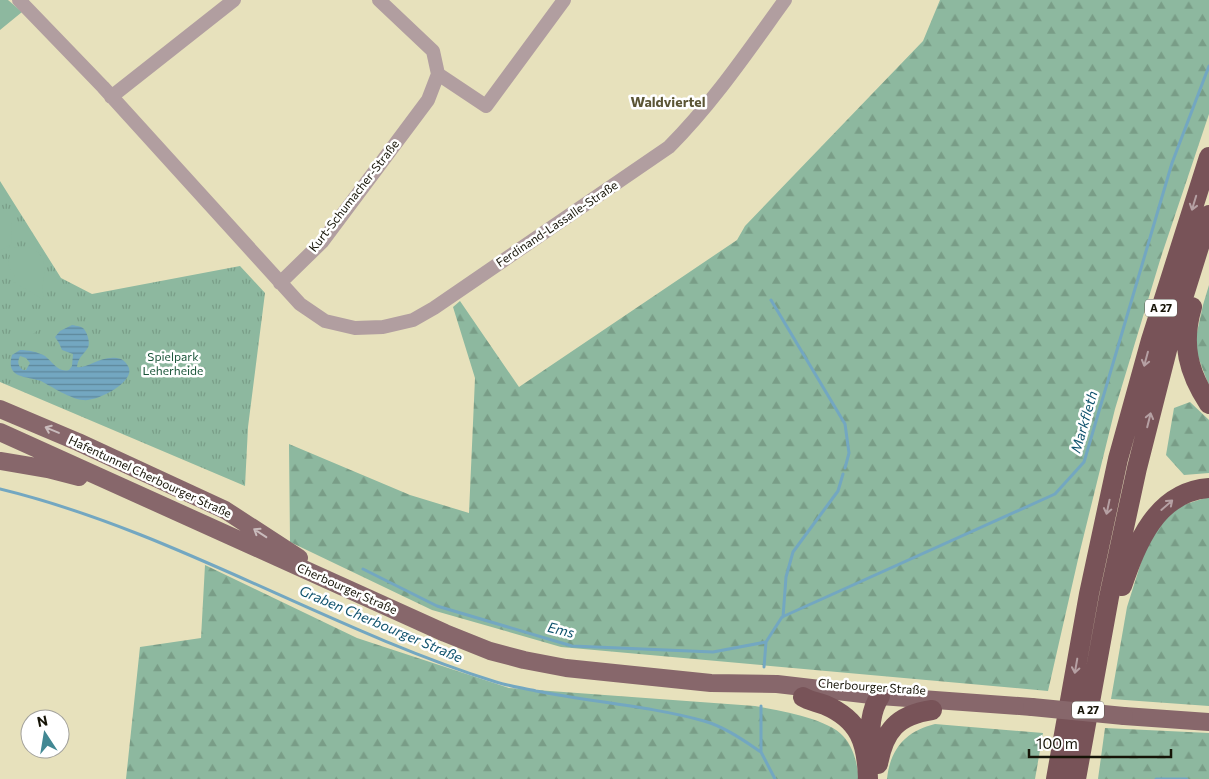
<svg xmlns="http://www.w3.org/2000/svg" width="1209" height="779" viewBox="0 0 1209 779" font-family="Commissioner,sans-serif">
<defs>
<pattern id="grass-tufts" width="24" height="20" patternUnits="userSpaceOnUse" patternTransform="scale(1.25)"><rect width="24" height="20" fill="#8db89f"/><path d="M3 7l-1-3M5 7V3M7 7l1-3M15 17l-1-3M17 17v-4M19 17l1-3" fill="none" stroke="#799d87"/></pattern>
<pattern id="forest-firs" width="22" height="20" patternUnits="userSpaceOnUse" patternTransform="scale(1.25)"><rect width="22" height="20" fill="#8db89f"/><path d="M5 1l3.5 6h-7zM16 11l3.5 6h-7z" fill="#799d87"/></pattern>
<pattern id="water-rules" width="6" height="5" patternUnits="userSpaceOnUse" patternTransform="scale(1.25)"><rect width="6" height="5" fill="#73a7c1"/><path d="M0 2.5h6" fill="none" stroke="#5d879b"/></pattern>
</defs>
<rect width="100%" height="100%" fill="#e7e1bc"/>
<path fill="url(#grass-tufts)" d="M0 181 61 278 92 294 240 266 265 293 248 427 245 486 0 382Z"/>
<path fill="url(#forest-firs)" d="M940 0H1209V114L1161 257 1115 409 1079 555 1048 691 561 647 432 610 290 542 289 444 410 495 469 513 475 378 453 307 460 301 519 387 737 240 745 226 923 41Z
M1209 285V386L1194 346 1203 305Z
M1190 402 1209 420V473L1184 475 1166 455 1174 408Z
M1205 498H1209V706L1111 699 1127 607 1150 534 1177 507Z
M205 565 357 638 509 688 755 706C777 710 829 719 843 736 854 748 857 763 859 779H126L140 647 201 638Z
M935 724 1043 733 1035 779H887C890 749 906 731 935 724Z
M1105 728 1209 733V779H1098Z"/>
<path fill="#8db89f" d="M0 0H8L22 12 0 30Z
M0 211 12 222 11 244 0 251Z
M11 246C19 250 28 245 35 250 47 258 45 272 43 283 42 289 43 294 44 300L12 281 15 276 8 265 10 254 8 248Z
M35 312 46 322 24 343 14 332Z"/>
<path fill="url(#water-rules)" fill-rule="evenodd" d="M72 325C77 326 81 326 84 329 88 334 91 345 87 349 82 356 78 358 77 367 88 369 103 353 121 359 125 361 127 364 129 368 134 383 96 402 83 400 71 399 52 387 41 381 27 376 5 379 12 355L20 350C28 350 38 352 45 356 53 362 58 373 69 370L72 366 73 354 62 350 59 343 55 337 60 331ZM20 356 26 358 30 363 26 370H23C18 366 17 362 20 356Z"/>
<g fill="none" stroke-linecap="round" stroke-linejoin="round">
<path stroke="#73a7c1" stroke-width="3" d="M771 300 845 424 849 453 845 468
M0 489C173 531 327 629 496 682 509 686 523 688 536 691 591 702 650 706 704 721 725 727 743 740 761 752
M363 569 437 606 572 646 713 652 766 642
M783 617 786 577 793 552 838 491 843 474
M764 667 766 642 782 617 1055 494 1084 462 1172 163 1209 66
M761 706V752L775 779
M1156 779H1187"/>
<path stroke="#b19ea0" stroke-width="14" d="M19 0 103 87 300 304 325 321 355 328 383 327 413 320 434 308 669 147C713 103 748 51 785 0
M438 74 486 106 564 0
M111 97 234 0
M280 283 322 242 428 100 438 74 433 51 379 0"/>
<path stroke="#87676b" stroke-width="18" d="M0 409 78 442 225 510 299 558
M0 432 445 633 490 651 524 660 566 668 711 683 777 684 880 696 1032 707
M0 461 48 469 79 477
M1124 716 1209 722"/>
<path stroke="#785358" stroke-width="20" d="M1192 307C1181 344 1188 372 1209 404
M1122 586C1137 543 1156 492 1209 488
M803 697C809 701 818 702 825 705 860 720 867 743 868 779
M870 752C870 732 869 713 880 696
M878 764C884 731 897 715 932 710
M1056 779 1089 594 1118 459 1151 340 1209 157
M1076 779 1109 597 1137 468 1168 346 1209 215"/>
<path stroke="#87676b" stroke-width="18" d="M1032 707 1124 716"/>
</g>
<defs><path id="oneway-shaft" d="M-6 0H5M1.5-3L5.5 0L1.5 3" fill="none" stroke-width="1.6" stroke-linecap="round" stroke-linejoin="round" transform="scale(1.25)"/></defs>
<g stroke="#b5a0a3">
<use href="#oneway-shaft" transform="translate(1194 203) rotate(107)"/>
<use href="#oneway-shaft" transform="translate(1146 359) rotate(105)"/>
<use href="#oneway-shaft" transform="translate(1149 420) rotate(-76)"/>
<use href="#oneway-shaft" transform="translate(1167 505) rotate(-41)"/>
<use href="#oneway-shaft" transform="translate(1108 507) rotate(102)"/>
<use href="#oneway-shaft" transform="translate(1076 666) rotate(100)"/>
</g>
<g stroke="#c9bbbc">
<use href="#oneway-shaft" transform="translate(52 430) rotate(-157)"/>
<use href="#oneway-shaft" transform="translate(260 533) rotate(-147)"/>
</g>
<g text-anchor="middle" stroke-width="5" stroke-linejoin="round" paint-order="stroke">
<g fill="#fff" stroke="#5c5a51" stroke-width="1">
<rect x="1145" y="299.5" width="32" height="17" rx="4"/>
<rect x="1072" y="701.5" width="32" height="17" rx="4"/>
</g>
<g font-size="11" font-weight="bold" fill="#161407">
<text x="1161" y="312">A 27</text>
<text x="1088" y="714">A 27</text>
</g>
<g font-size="12" fill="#161407" stroke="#fff">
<text transform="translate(354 196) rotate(-52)" y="4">Kurt-Schumacher-Straße</text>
<text transform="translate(557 224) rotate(-34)" y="4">Ferdinand-Lassalle-Straße</text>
<text transform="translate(150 477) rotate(25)" y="4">Hafentunnel Cherbourger Straße</text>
<text transform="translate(347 589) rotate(24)" y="4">Cherbourger Straße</text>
<text transform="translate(872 687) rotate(4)" y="4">Cherbourger Straße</text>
</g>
<g font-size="12" fill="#195438" stroke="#fff">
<text x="173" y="361">Spielpark<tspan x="173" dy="14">Leherheide</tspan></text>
</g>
<g font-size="14" font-weight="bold" fill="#5b5535" stroke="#fff">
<text x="668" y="107">Waldviertel</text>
</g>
<g font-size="14" font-style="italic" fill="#10536e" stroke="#fff">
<text transform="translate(1084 422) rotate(-74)" y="5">Markfleth</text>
<text transform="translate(381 624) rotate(23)" y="5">Graben Cherbourger Straße</text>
<text transform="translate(561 630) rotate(14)" y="5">Ems</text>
</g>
</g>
<g transform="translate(45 734) rotate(348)"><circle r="24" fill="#ffffff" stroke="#a2a19c"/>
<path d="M0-4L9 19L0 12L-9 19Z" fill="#428893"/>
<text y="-8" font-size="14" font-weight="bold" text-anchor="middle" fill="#161407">N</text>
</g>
<path d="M1029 749v8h142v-8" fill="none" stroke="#161407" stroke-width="2.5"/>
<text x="1036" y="749" font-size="15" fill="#161407" stroke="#ffffff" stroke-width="4" paint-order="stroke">100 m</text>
</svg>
